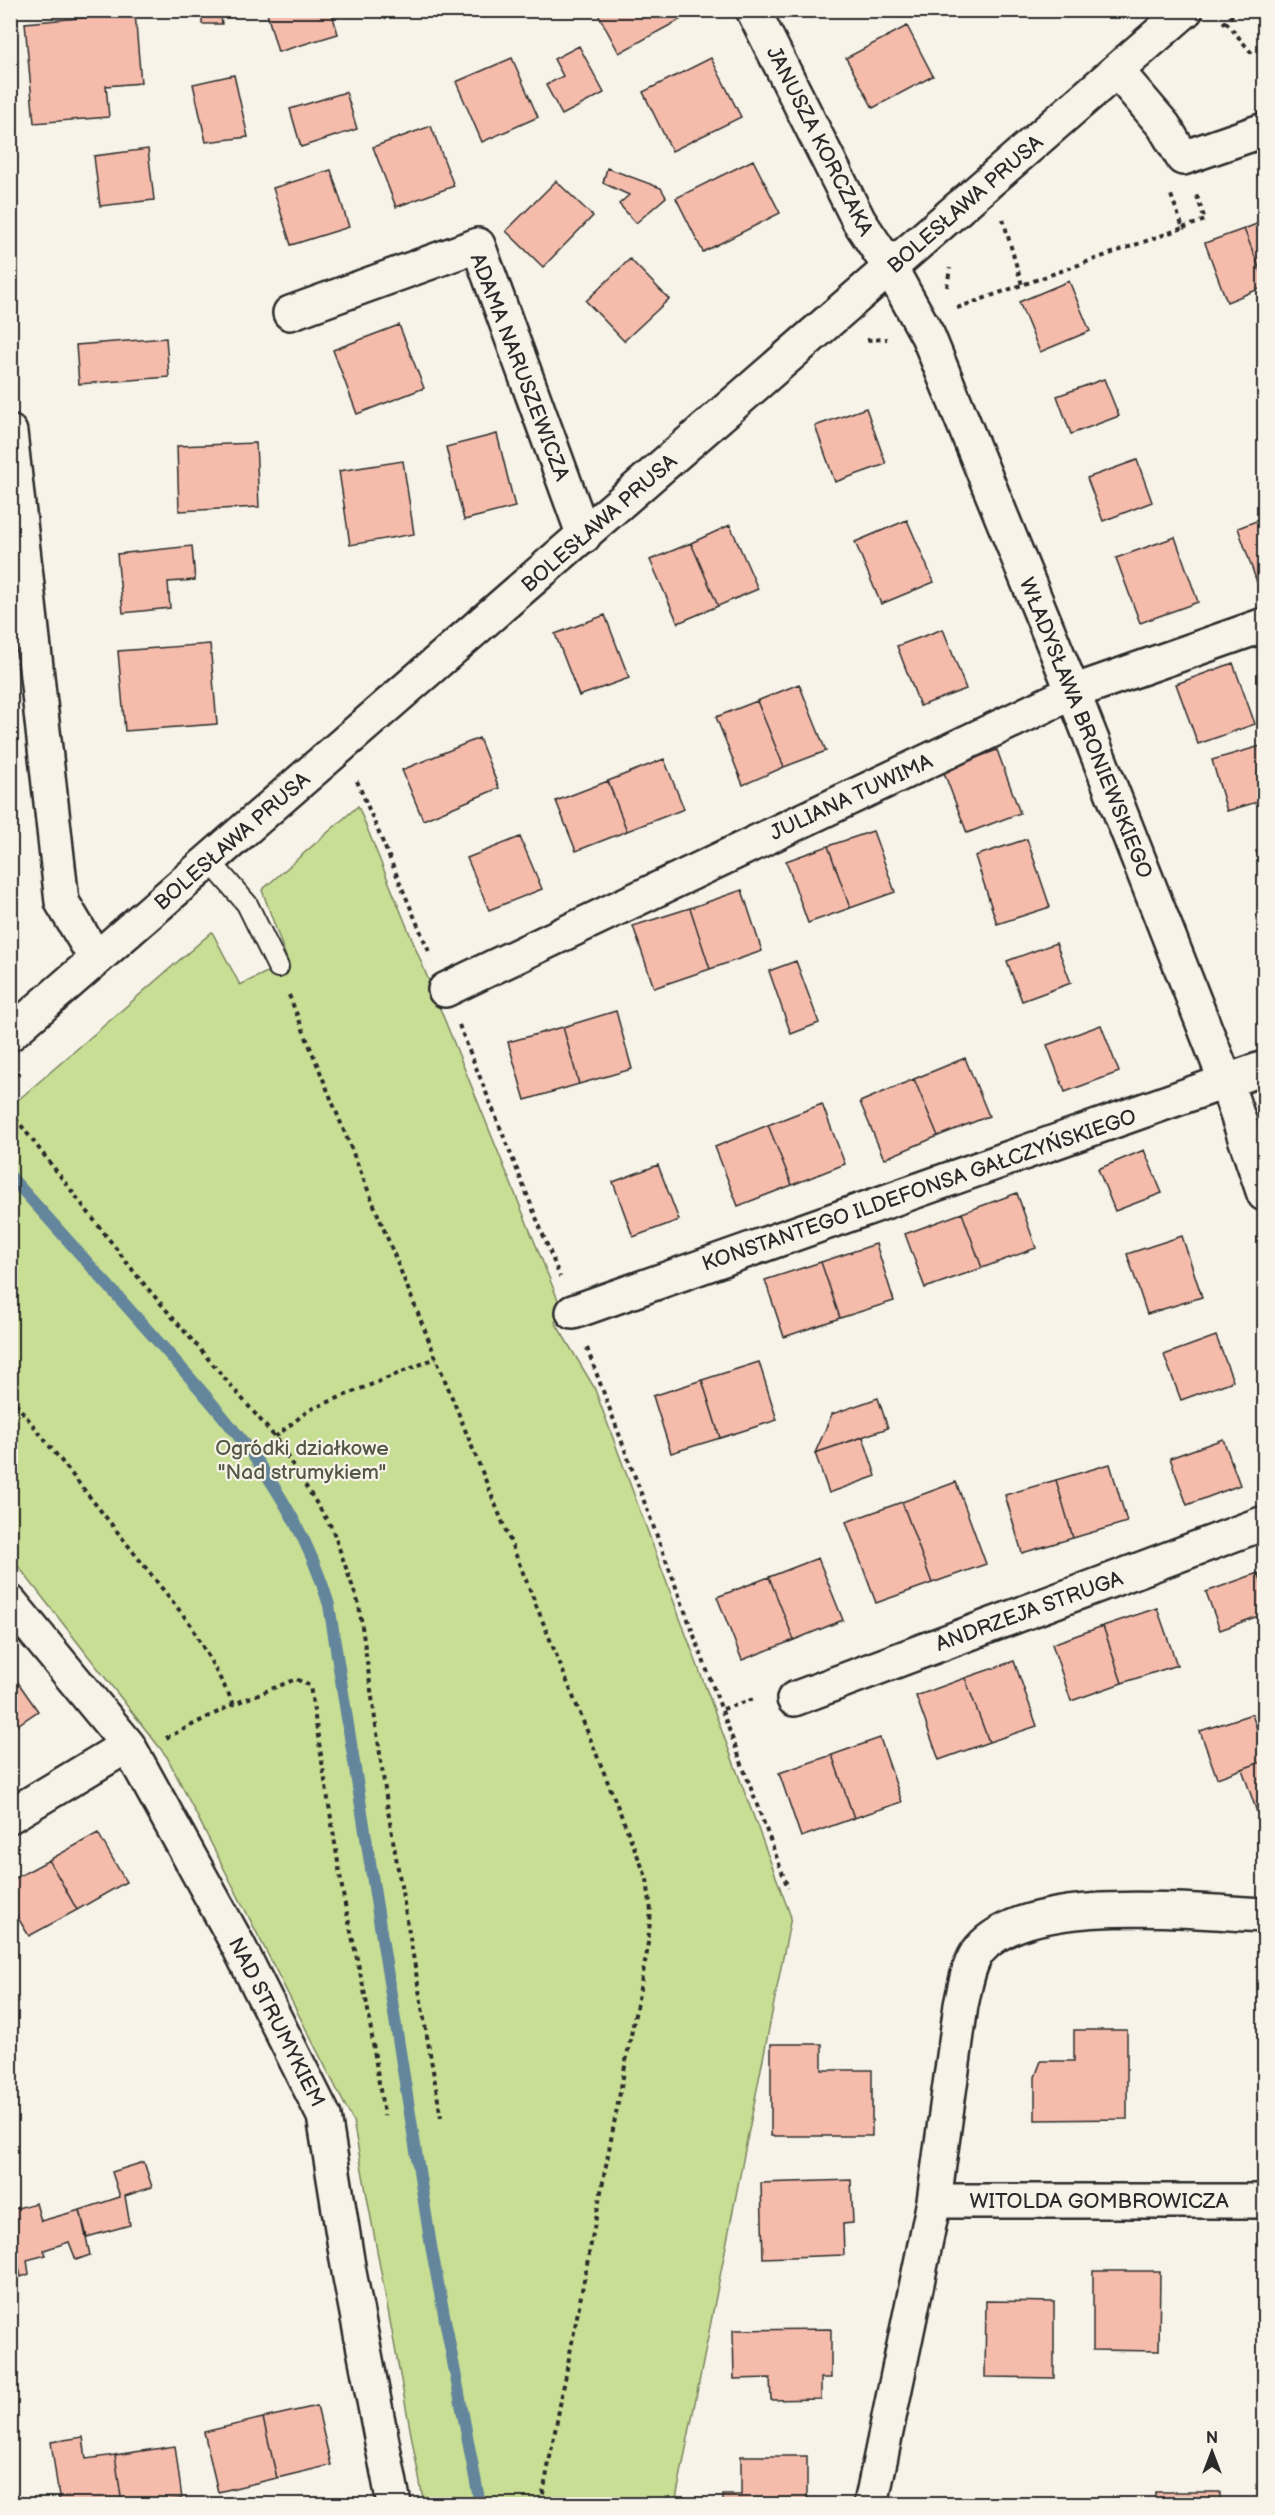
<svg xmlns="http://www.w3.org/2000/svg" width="1275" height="2515" viewBox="0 0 1275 2515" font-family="'Balsamiq Sans',sans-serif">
<rect width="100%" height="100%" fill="#f7f3e8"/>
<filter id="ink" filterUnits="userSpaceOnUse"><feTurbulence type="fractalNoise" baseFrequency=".0167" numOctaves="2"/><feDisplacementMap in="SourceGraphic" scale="12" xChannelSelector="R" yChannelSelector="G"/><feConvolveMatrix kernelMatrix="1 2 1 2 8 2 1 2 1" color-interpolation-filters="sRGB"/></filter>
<g filter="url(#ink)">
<path fill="#c8de94" stroke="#7a8460" stroke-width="1.5" d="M358 806 563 1312 555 1322 594 1387 791 1917 675 2504H450L423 2499 353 2121 167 1757 11 1557 10 1107 212 932 240 985 288 962 262 890Z"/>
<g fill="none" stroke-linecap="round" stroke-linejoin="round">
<path stroke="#63869c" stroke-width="12" d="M10 1176C58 1229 106 1283 153 1336 227 1419 297 1496 329 1605L431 2246 480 2504"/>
</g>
<path fill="#f5bcac" stroke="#2b2b2b" stroke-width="1.5" d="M202 10H220L222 24H202Z
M266 10H331L338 34 278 52Z
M596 10H681L685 17 619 53Z
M135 13 141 83 106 86 109 117 34 123 25 23Z
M907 26 933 76 873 108 846 58Z
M579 46 604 93 562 115 546 85 563 76 554 59Z
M512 58 538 117 482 142 456 82Z
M711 58 741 117 672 151 643 92Z
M234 75 248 137 206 142 193 84Z
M346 92 357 129 301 147 290 109Z
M431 126 454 186 396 207 373 147Z
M148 149 154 200 100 206 94 156Z
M753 160 780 213 703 252 676 198Z
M607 168 661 188 666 197 636 223 619 204 629 195 603 183Z
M331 170 349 227 291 245 273 188Z
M556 181 593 216 543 267 506 231Z
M1264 221V280L1244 229Z
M1244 229 1264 280V287L1227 302 1205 243Z
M630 259 669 299 624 341 586 301Z
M1069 281 1090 331 1040 352 1019 302Z
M399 325 424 388 357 414 333 350Z
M166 338 169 377 79 384 76 345Z
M1104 379 1119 416 1071 434 1057 396Z
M866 408 886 464 835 482 815 426Z
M497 434 515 507 464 520 446 447Z
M256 443 259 507 179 511 177 446Z
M1137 460 1152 502 1103 521 1087 478Z
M403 461 414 534 350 545 339 471Z
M1264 518V589L1260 591 1238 528Z
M907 520 934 582 881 604 855 542Z
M730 525 758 589 718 606 691 543Z
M1175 537 1198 602 1140 623 1116 558Z
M691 543 718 606 678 623 650 560Z
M192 546 195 580 168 582 170 608 123 613 117 554Z
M605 615 629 678 579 696 555 634Z
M943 629 966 689 920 706 897 646Z
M210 644 217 724 125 731 118 651Z
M1233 663 1255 724 1198 744 1176 684Z
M799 684 826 751 784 767 757 701Z
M757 701 784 767 743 785 716 717Z
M479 738 499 788 423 820 402 770Z
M1264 745V800L1227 811 1212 760Z
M997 750 1020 813 967 833 943 770Z
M664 759 684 809 627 831 608 781Z
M608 781 627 831 576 851 556 801Z
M873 831 895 892 850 908 828 846Z
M520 837 542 889 489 910 467 858Z
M1027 839 1050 907 997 924 975 856Z
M828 846 850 908 808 923 786 861Z
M1264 848V874L1256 851Z
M742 890 762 951 710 969 690 908Z
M690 908 710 969 654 988 633 926Z
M1056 943 1071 983 1022 1001 1007 961Z
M796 961 819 1023 791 1034 769 971Z
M616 1011 632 1069 579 1084 563 1027Z
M1101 1025 1119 1072 1065 1092 1047 1045Z
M563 1027 579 1084 525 1100 508 1042Z
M965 1058 989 1116 938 1136 914 1079Z
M914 1079 938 1136 884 1159 860 1102Z
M822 1104 845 1164 792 1185 768 1125Z
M768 1125 792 1185 738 1206 715 1147Z
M1144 1150 1162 1193 1115 1211 1098 1169Z
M658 1165 679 1220 633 1237 613 1182Z
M1017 1193 1036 1248 982 1268 962 1213Z
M962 1213 982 1268 925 1288 905 1234Z
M1182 1236 1202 1297 1147 1314 1127 1254Z
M876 1244 894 1301 840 1318 821 1262Z
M821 1262 840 1318 784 1337 765 1280Z
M1216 1336 1233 1381 1181 1400 1164 1355Z
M759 1362 777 1420 720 1438 702 1380Z
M702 1380 720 1438 671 1453 653 1396Z
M878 1398 888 1428 815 1453 832 1414Z
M863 1437 876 1476 829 1493 815 1453Z
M1223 1439 1240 1485 1187 1505 1170 1458Z
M1110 1464 1127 1522 1073 1538 1056 1480Z
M1056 1480 1073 1538 1022 1553 1005 1495Z
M956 1482 986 1564 932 1583 902 1502Z
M902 1502 932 1583 876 1603 846 1522Z
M818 1558 843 1620 794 1640 769 1577Z
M1258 1573 1264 1590V1614L1220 1630 1206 1592Z
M769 1577 794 1640 742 1660 717 1597Z
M1157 1608 1177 1665 1122 1683 1103 1626Z
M1103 1626 1122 1683 1071 1701 1052 1644Z
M1014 1661 1037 1726 989 1742 965 1678Z
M10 1671 38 1711 10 1730Z
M965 1678 989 1742 939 1760 916 1696Z
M1252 1714 1264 1751V1761L1217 1778 1200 1731Z
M880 1738 902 1802 854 1818 832 1755Z
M832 1755 854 1818 801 1837 779 1773Z
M1264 1761V1816L1259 1818 1242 1769Z
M98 1833 126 1882 77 1910 49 1860Z
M49 1860 77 1910 29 1936 10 1905V1881Z
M1074 2030H1127V2119L1035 2120V2077L1041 2061H1074Z
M771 2044H822V2070H872V2136H771Z
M144 2162 152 2187 125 2196 130 2225 87 2237 80 2210 120 2197 112 2172Z
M851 2180 853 2223 843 2224 844 2255 763 2258 761 2183Z
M36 2203 41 2221 80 2210 90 2255 76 2260 69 2242 44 2250 46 2255 27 2260 29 2274 21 2277 10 2230V2210Z
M10 2230 18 2262 10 2264Z
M1093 2271H1160L1159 2351 1093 2350Z
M986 2301 1054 2302V2378L985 2377Z
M831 2329V2378H821V2399L771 2400 770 2378 734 2379 733 2330Z
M317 2406 331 2465 277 2478 263 2418Z
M263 2418 277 2478 218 2492 204 2432Z
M83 2437 86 2459 115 2455 122 2504H60L51 2442Z
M175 2446 182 2499 122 2504 115 2455Z
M741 2456H807V2504H723V2495H741Z
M10 2473 18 2504H10Z
M1155 2492H1220V2504H1155Z"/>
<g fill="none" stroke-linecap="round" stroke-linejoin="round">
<defs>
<path id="service" d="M209 860 247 904 278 967"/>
<path id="minor" d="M753 10 859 221 891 269 928 336 1073 692 1226 1082 1264 1194
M1117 71 1164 126 1183 158 1264 130
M290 313 478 245 584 536
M10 432 62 902 96 959
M445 990 1073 692 1264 625
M573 1312 1264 1068
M10 1602 128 1745 238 1945 324 2116 349 2272 394 2504
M794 1699 1264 1523
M10 1816 128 1745
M934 2201H1264
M871 2504 934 2201 961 2005C965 1988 968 1963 980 1949 1029 1892 1194 1912 1264 1915"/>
<path id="tertiary" d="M10 1034 1186 10"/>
</defs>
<use href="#service" stroke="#2b2b2b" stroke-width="24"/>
<use href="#minor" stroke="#2b2b2b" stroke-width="38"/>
<use href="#tertiary" stroke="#2b2b2b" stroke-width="38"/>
<path stroke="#2b2b2b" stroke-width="4" stroke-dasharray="4.5 4.5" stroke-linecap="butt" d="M1226 22 1254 56
M1223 24 1238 10
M1003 219 1022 285
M1183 228 1205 220 1196 193
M947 287 950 268
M957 308 1183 228 1171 195
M867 340 887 339
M357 781 430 954
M289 995 647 1879 651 1911 647 1952 541 2504
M459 1025 560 1277
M10 1081 20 1072
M10 1111 138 1277 275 1437 332 1528 359 1605 388 1811 441 2117
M587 1348 788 1888
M10 1396 191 1625 234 1704
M275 1437 309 1410 436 1358
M723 1709 757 1698
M166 1738 234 1704 296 1679 310 1686 344 1900 367 2004 384 2116"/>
<use href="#service" stroke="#f7f3e8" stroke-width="20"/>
<use href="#minor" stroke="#f7f3e8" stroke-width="33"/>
<use href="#tertiary" stroke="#f7f3e8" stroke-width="33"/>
</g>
</g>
<g text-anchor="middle" stroke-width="4.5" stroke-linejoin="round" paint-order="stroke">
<g font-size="21" fill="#2b2b2b" stroke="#f7f3e8">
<text transform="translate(820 141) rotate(63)" y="7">JANUSZA KORCZAKA</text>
<text transform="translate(965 204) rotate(-41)" y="7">BOLESŁAWA PRUSA</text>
<text transform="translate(520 367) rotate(69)" y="7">ADAMA NARUSZEWICZA</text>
<text transform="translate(599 523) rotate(-41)" y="7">BOLESŁAWA PRUSA</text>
<text transform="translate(1086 728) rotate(68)" y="7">WŁADYSŁAWA BRONIEWSKIEGO</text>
<text transform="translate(851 797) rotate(-25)" y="7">JULIANA TUWIMA</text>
<text transform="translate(232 841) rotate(-41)" y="7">BOLESŁAWA PRUSA</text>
<text transform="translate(919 1190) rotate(-19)" y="7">KONSTANTEGO ILDEFONSA GAŁCZYŃSKIEGO</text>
<text transform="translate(1029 1611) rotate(-20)" y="7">ANDRZEJA STRUGA</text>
<text transform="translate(277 2022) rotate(63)" y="7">NAD STRUMYKIEM</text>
<text x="1099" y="2208">WITOLDA GOMBROWICZA</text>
</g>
<g font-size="21" fill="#525845" stroke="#f7f3e8">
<text x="302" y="1455">Ogródki działkowe<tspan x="302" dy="24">"Nad strumykiem"</tspan></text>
</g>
</g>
<rect width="1275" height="2515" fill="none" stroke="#f7f3e8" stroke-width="36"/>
<rect x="18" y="18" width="1239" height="2479" fill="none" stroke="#2b2b2b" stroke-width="2" filter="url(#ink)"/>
<g transform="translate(1212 2452)" stroke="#f7f3e8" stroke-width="4.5" paint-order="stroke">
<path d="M0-4.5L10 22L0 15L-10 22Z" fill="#2b2b2b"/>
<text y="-9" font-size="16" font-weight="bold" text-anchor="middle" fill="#2b2b2b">N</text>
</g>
</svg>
